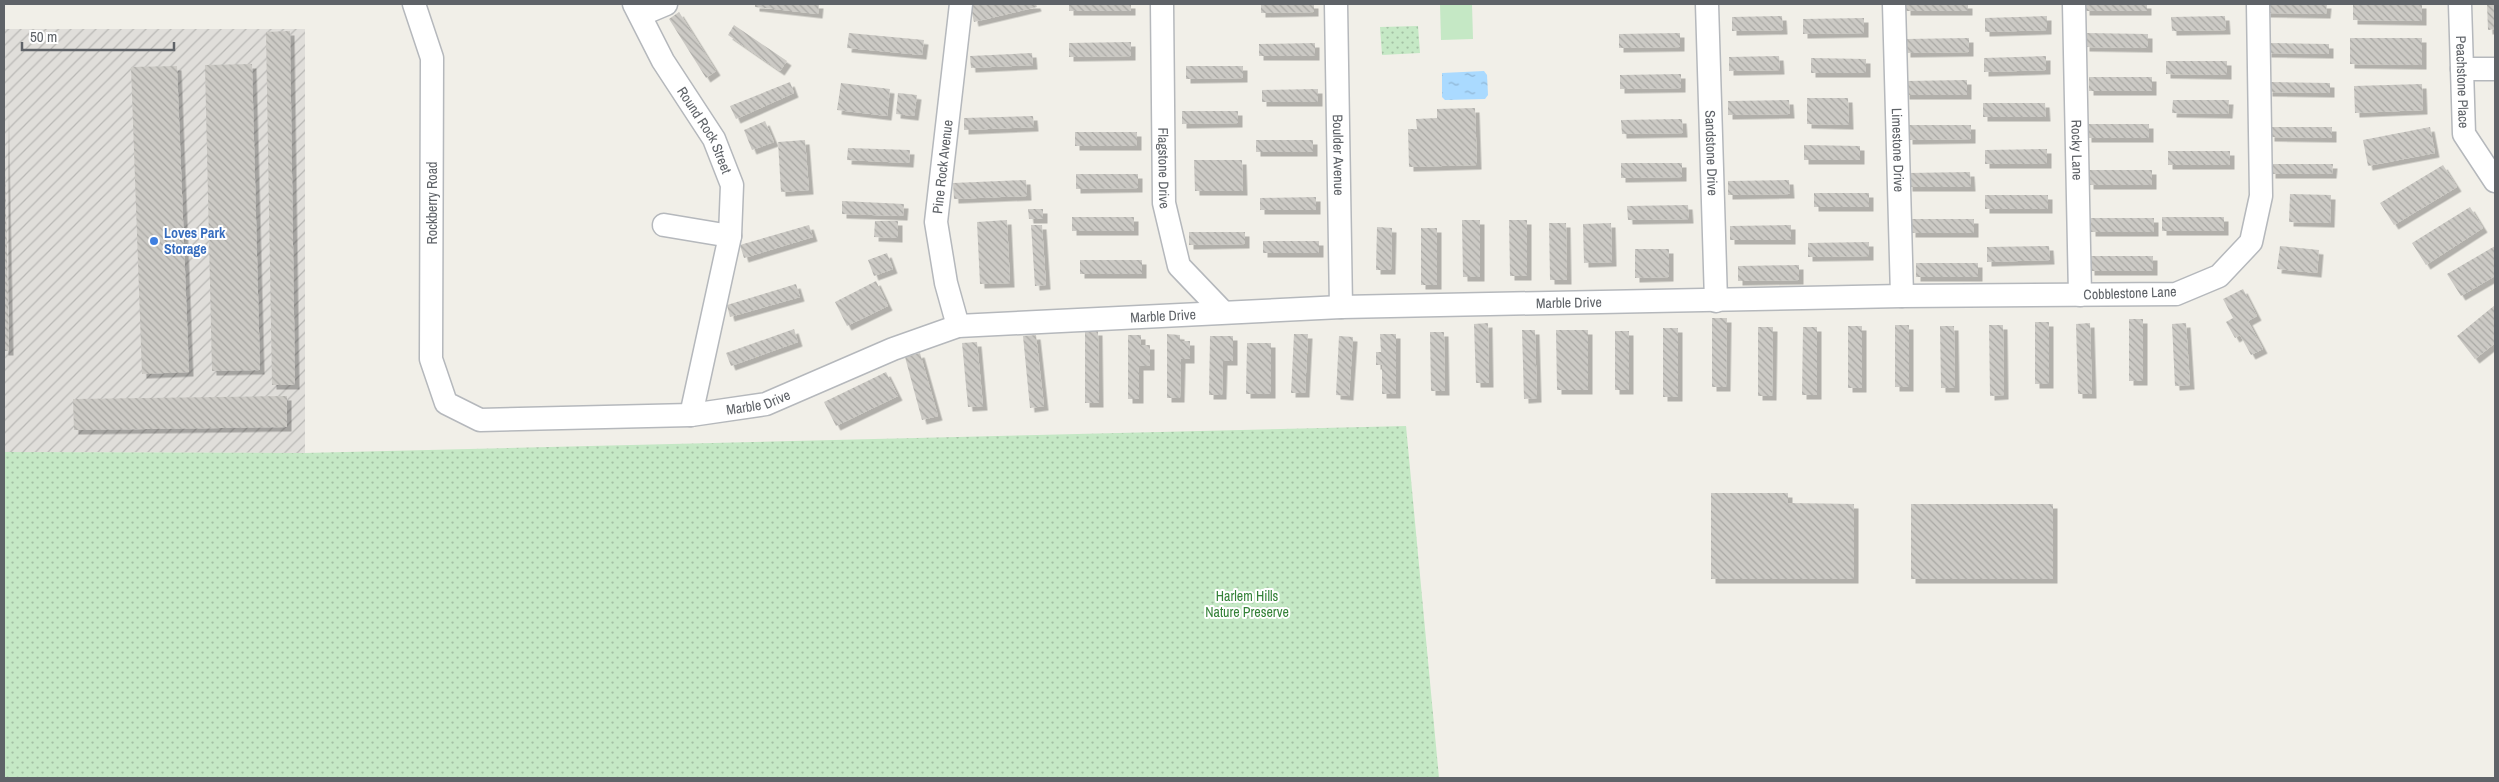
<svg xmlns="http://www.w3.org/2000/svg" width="2499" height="782" viewBox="0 0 2499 782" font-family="'Archivo Narrow',sans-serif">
<defs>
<pattern id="industrial-furrows" width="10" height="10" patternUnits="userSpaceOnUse" patternTransform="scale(1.25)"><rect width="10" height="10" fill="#e0deda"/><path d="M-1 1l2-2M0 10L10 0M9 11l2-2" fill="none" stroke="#b9b8b5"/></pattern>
<pattern id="park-dots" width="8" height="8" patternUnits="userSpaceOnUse" patternTransform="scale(1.25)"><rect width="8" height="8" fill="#c5e8c5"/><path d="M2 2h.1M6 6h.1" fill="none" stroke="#a3c0a4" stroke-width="1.8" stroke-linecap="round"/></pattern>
<pattern id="water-ripples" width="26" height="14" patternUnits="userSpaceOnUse" patternTransform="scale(1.25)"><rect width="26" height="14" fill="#aadaff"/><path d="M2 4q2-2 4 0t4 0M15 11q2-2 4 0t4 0" fill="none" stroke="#8eb4d2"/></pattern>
<pattern id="building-back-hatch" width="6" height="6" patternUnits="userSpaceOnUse" patternTransform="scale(1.25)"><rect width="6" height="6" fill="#cccac5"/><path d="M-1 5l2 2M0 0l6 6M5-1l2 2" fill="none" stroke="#a9a8a4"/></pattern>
<filter id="shadow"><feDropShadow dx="4.5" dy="4.5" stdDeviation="0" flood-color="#0004"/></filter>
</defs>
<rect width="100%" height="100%" fill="#f1efe8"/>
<path fill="url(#industrial-furrows)" d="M4 29H305V453L4 452Z"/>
<path fill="#c5e8c5" d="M1440 4H1472L1473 39 1441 40Z"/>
<path fill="url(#park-dots)" d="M1418 26 1420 53 1382 55 1380 27Z
M1406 426 1439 778H4V452L305 453Z"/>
<path fill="url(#water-ripples)" d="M1484 71 1487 75 1488 95 1485 99 1445 100 1442 97V73Z"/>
<path fill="url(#building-back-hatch)" filter="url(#shadow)" d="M755 4H819L818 14 755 7Z
M970 4H1036L1037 7 974 22Z
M1069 4H1131V11H1069Z
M1261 4H1314V12L1261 13Z
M1906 4H1968V11H1906Z
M2085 4H2147V11H2085Z
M2266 4H2327L2326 14 2266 13Z
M2353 4H2422V21L2353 20Z
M2487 4H2495V29L2488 30Z
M679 12 716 71 706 78 669 19Z
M1782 16 1783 30 1732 31V17Z
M2047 16V30L1985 32V18Z
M2225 16 2226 30 2172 31 2171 17Z
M1864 18V33L1803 34V19Z
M734 25 787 61 780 71 728 35Z
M290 31 295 385H272L266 32Z
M849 33 924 40 922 55 847 48Z
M1680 33V47L1619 48V34Z
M2085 33 2148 34V48L2085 47Z
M1969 38V52L1906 53V39Z
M2350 38H2422V65L2350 64Z
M1131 42V56L1069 57V43Z
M1315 43V56H1259V44Z
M2267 43 2329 44V54L2267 53Z
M1032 53 1033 65 971 68 970 56Z
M1779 56 1780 70 1729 71V57Z
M2046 56V70L1984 72V58Z
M1811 58 1866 59V73H1811Z
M2166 61H2227V75L2166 74Z
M252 64 260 370 212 371 205 65Z
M177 66 189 372 142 374 131 67Z
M1186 66H1243V78L1186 79Z
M1681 74V88L1620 89V75Z
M2089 77H2152V91H2089Z
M1967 80V95H1905V81Z
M790 82 794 93 736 119 730 106Z
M2268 82 2330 83V93L2268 92Z
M841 83 890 89 887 116 837 110Z
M2422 84 2423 110 2355 113 2354 86Z
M1318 89V102H1262V90Z
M898 93 917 95 914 116 896 114Z
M1807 98H1848L1849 125 1807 124Z
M1789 100 1790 114 1728 115V101Z
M2173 100H2229L2228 114 2172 113Z
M1983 103H2045L2046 117H1983Z
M1475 108 1477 165 1409 167 1408 129H1417L1416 119 1437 118V109Z
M4 110 9 351H4Z
M1182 111H1238V123L1182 124Z
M1033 116 1034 127 964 130V118Z
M1682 119 1683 133 1622 134 1621 120Z
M765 121 774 142 752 150 744 130Z
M2087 124H2149V138H2087Z
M1908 125H1971V139L1908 140Z
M2270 127H2332V138L2270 137Z
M2430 127 2435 153 2368 166 2363 140Z
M1075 132H1137V146H1075Z
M805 140 809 190 781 192 778 142Z
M1256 140H1313V152H1256Z
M1804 145 1860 146V160H1804Z
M848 148 910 150 909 163 847 160Z
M2047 149V164H1985V150Z
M2168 151H2230V165H2168Z
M1194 160H1242L1243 191H1195Z
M1621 163H1682V177L1621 178Z
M2271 164H2333L2332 174H2271Z
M2443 165 2457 187 2394 225 2380 203Z
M2089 170H2152V185H2089Z
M1970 172 1971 187H1908V173Z
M1076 174H1138V188L1076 189Z
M1026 180 1027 196 954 199 953 183Z
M1789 180 1790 194 1728 195V181Z
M1814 193H1869V207H1814Z
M2290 194 2331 195 2330 223 2289 222Z
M1985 195H2048V209H1985Z
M1316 197V210H1260V198Z
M842 201 904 204 903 216 842 214Z
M1688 205 1689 219 1628 220 1627 206Z
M2470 207 2483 228 2426 265 2412 243Z
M1028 209H1043V219H1029Z
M1072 217H1134V231H1072Z
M2162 217H2224V231H2162Z
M2091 218H2154V232H2091Z
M1911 219H1974V233H1911Z
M1007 220 1010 283 980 284 977 222Z
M1462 220H1480V277H1463Z
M1509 220H1527V276H1510Z
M875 221H898V238L874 237Z
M1549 223H1566L1567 280H1550Z
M1611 223 1612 262 1584 263 1583 224Z
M809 225 813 237 744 258 740 245Z
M1031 225H1042L1046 285 1035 286Z
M1791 225V240H1730V226Z
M1377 227 1392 228 1391 270H1376Z
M1421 228H1437V285H1421Z
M1189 232H1245V244L1189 245Z
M1263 241H1319V253H1263Z
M1869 242V256L1808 257V243Z
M2049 246 2050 260 1987 262V247Z
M2280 246 2319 250 2317 273 2277 269Z
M2495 246V276L2461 296 2447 274Z
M1635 249H1669V277L1635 278Z
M887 253 893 269 874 276 868 260Z
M2090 256H2153V271H2090Z
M1080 260H1142V274H1080Z
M1916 263H1978V277H1916Z
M1799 265V280L1738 281V266Z
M876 281 888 306 847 326 835 302Z
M796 284 800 297 730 317 727 305Z
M2243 289 2257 316 2248 321 2263 349 2251 355 2240 335 2235 338 2226 322 2233 318 2223 299Z
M2495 305V345L2494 344 2475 359 2457 336Z
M1712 318H1727L1726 387H1712Z
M2129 319H2143V381H2129Z
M2035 322H2049V384H2035Z
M1488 323 1489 383H1476L1474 324Z
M2090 323 2092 394H2078L2076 324Z
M2186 323 2190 385 2175 386 2172 324Z
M1895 325H1909V387H1895Z
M1989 325H2003L2004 395 1990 396Z
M1848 326H1862V388H1848Z
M1940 326H1954L1955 388H1941Z
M1758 327H1773L1772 396H1758Z
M1803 327H1817V395H1802Z
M1663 328H1678V397H1663Z
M794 329 798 342 731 366 726 353Z
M1522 330H1535L1537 398 1524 399Z
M1556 330H1588V390H1557Z
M1085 331H1098L1099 403H1085Z
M1615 331H1629V390H1615Z
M1430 332H1444L1445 391H1431Z
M1167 334 1180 335V341H1190V359H1181L1180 398H1167Z
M1294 334H1308L1305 393H1291Z
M1380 334H1396V394H1382V365H1376V352H1381Z
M1036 335 1044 406 1030 408 1023 336Z
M1128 335H1141V345H1150V366H1139V399H1128Z
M1210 336H1233V361H1223L1222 395H1209Z
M1339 336 1353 337 1349 396 1336 395Z
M977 342 983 406 968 407 962 343Z
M1247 343H1271V394H1246Z
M920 353 938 416 922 420 905 357Z
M886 372 898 396 836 426 824 402Z
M287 396V427L74 430 73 399Z
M1711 493H1788V503L1854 504V579H1711Z
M1911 504H2053V579H1911Z"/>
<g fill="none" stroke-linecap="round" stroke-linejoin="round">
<defs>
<g id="minor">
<path id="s1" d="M414 4 432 58 431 359 446 403 480 420 691 415 766 404 893 349 958 326 1341 307 1902 296 2176 294 2219 276 2251 242 2261 196 2258 4"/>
<path id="s2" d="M634 4 663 61 714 139 732 185 730 236 691 415"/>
<path id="s3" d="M1162 4 1164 203 1179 266 1223 312"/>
<path id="s4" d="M1336 4 1341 307"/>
<path id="s5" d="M1707 4 1716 301"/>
<path id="s6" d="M1894 4 1902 296"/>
<path id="s7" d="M2074 4 2080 295"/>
<path id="s8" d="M2460 4 2464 134 2495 181"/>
<path d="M640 15 666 4"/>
<path d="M2462 69H2495"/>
<path d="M664 225 730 236"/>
<path id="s9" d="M958 326 946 283 936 222 961 4"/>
</g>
</defs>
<use href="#minor" stroke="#b5b8bc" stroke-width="25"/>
<use href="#minor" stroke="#fff" stroke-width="22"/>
</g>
<circle fill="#3f7fe0" stroke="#fff" stroke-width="2" cx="154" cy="241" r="5"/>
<g text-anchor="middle" stroke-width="4" stroke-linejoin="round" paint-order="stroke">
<g font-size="14" fill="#5f6368" stroke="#fff">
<text dy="5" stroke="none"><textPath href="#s8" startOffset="78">Peachstone Place</textPath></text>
<text dy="5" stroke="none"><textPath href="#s2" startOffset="145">Round Rock Street</textPath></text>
<text dy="5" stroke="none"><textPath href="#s6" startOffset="146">Limestone Drive</textPath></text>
<text dy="5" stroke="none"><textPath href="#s7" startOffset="146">Rocky Lane</textPath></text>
<text dy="5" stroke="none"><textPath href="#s5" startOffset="149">Sandstone Drive</textPath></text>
<text dy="5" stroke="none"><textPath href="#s4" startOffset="151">Boulder Avenue</textPath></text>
<text dy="5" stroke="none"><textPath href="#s9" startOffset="162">Pine Rock Avenue</textPath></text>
<text dy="5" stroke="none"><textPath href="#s3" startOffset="164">Flagstone Drive</textPath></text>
<text transform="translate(432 203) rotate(-90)" y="5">Rockberry Road</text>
<text transform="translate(2130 293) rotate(-2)" y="5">Cobblestone Lane</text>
<text dy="5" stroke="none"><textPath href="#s1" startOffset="1548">Marble Drive</textPath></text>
<text dy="5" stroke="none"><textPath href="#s1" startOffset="1142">Marble Drive</textPath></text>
<text dy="5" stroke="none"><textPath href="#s1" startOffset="722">Marble Drive</textPath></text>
</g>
<g font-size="14" font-weight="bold" fill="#366cbe" stroke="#fff" text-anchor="start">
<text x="164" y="238">Loves Park<tspan x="164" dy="16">Storage</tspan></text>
</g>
<g font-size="14" fill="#348238" stroke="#fff">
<text x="1247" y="601">Harlem Hills<tspan x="1247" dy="16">Nature Preserve</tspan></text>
</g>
</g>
<rect width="2499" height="782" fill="none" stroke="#5f6368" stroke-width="10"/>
<path d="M22 42v8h152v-8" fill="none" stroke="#5f6368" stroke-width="2.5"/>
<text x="30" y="42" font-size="15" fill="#5f6368" stroke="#ffffff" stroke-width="4" paint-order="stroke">50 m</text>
</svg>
